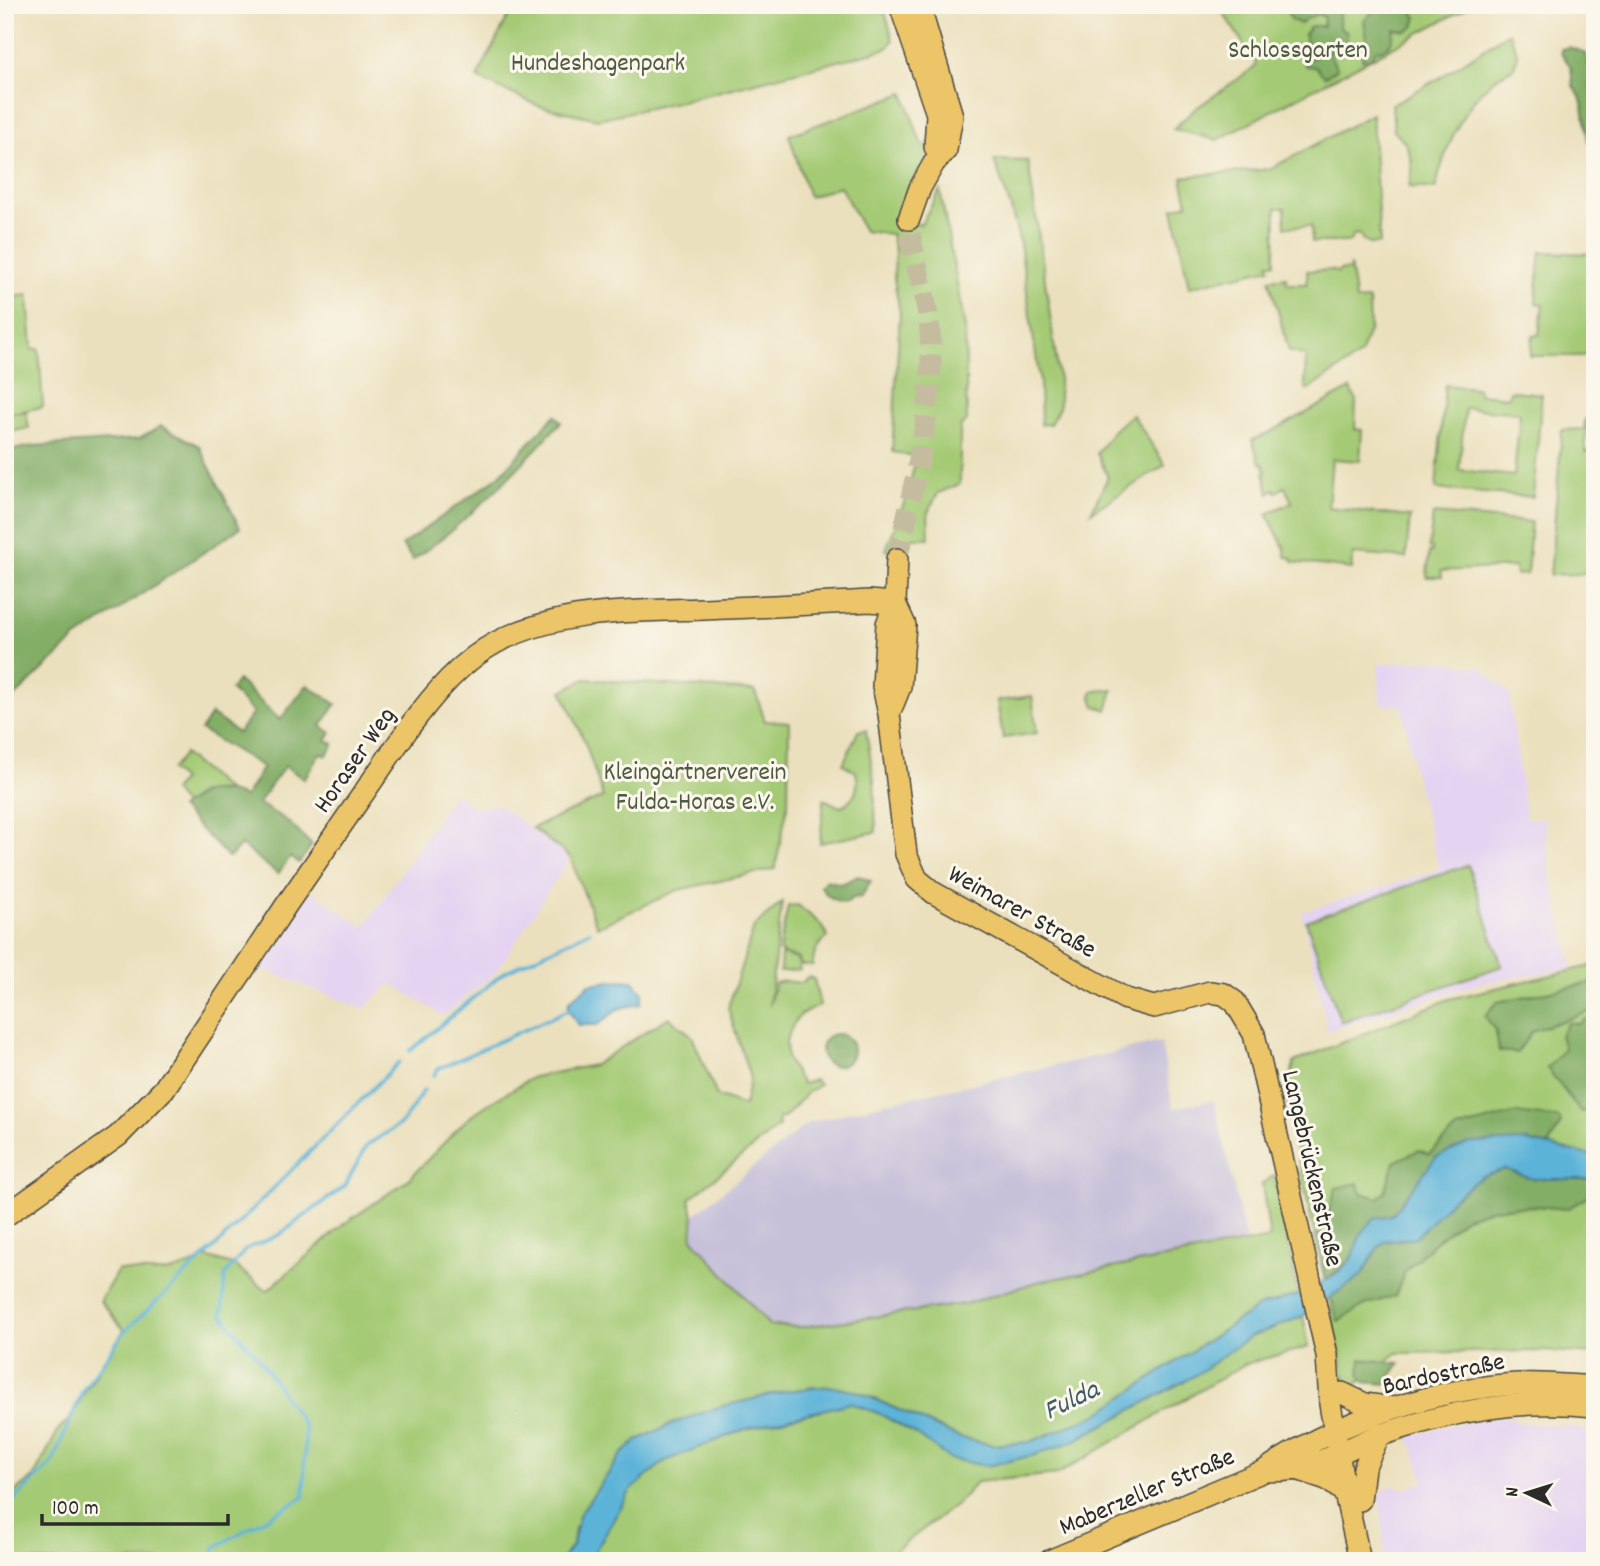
<svg xmlns="http://www.w3.org/2000/svg" width="1600" height="1566" viewBox="0 0 1600 1566" font-family="Dekko,sans-serif">
<rect width="100%" height="100%" fill="#fbf7ec"/>
<filter id="ink" filterUnits="userSpaceOnUse"><feTurbulence type="fractalNoise" baseFrequency=".0143" numOctaves="2"/><feDisplacementMap in="SourceGraphic" scale="14" xChannelSelector="R" yChannelSelector="G"/><feConvolveMatrix kernelMatrix="1 2 1 2 8 2 1 2 1" color-interpolation-filters="sRGB"/></filter>
<filter id="wash" filterUnits="userSpaceOnUse"><feTurbulence type="fractalNoise" baseFrequency=".00686" numOctaves="4" result="noise"/><feDisplacementMap in="SourceGraphic" scale="28" xChannelSelector="R" yChannelSelector="G"/><feGaussianBlur stdDeviation="1.57" result="paint"/><feColorMatrix in="noise" values="0 0 0 0 0 0 0 0 0 0 0 0 0 0 0 0 0 1.4 0 .05"/><feComposite in="paint" operator="in"/></filter>
<g filter="url(#wash)">
<rect width="100%" height="100%" fill="#ebe0bd"/>
<path fill="#e4d3f1" d="M1433 660 1481 668 1509 693 1526 819 1544 818 1551 878 1573 968 1480 983 1328 1031 1302 912 1439 870 1413 766 1402 706 1380 704 1378 664Z
M455 793 477 809 497 804 570 857 497 971 443 1016 391 983 364 1009 260 968 311 891 364 927Z
M1512 1416 1516 1422 1575 1427 1590 1434 1595 1449V1561H1385L1380 1494 1393 1485 1405 1489 1425 1482 1409 1437 1442 1427Z"/>
<path fill="#c6c0d9" d="M1161 1042 1173 1108 1214 1100 1246 1241 1037 1282 965 1304 802 1327 770 1326 692 1238 694 1215 808 1123 872 1106Z"/>
<path fill="#a4ca74" stroke="#687a50" stroke-width="2" fill-rule="evenodd" d="M514 5H883L893 40 888 48 874 52 685 100 598 119 539 106 477 78Z
M1218 5H1472L1217 140 1173 129 1195 109 1255 67 1256 63Z
M1509 32 1518 55 1514 68C1469 87 1446 144 1435 189L1409 187 1412 170 1411 158 1406 144 1394 131 1392 104 1438 79Z
M904 93 921 144 929 148V154L897 209 902 223 921 224 940 190 965 328 967 421 960 427V484L938 493 928 512 929 538H912L904 554 886 550 909 490 916 456 892 452 900 313 894 279 895 251 891 234 864 231 840 186 809 197 789 135Z
M1372 114 1380 244H1369L1361 238 1360 234 1353 235 1352 239 1348 242H1312L1311 226 1285 227V208H1276L1275 263H1269L1270 268 1189 287 1173 208 1188 204 1182 177 1270 169Z
M994 160 1028 161 1059 379V408L1050 424 1041 425 1040 383 1020 244 1011 208Z
M1541 252 1595 254V347L1583 356H1530L1533 335H1539L1543 305 1536 303V299Z
M1350 265 1356 301 1369 300 1370 328 1360 355 1308 390 1305 388 1306 356 1289 351 1269 279 1286 277 1287 284H1307V271L1333 270 1338 273 1340 270H1350Z
M28 295 32 349H39L43 407 11 413 26 412 29 428 5 433V298Z
M1445 385 1475 388 1478 389 1479 394 1508 397 1510 391H1513L1542 394 1533 497 1436 489ZM1465 408 1520 413 1514 476 1459 470Z
M1350 389 1356 399 1355 429 1362 430 1360 461 1332 459 1328 507 1410 517 1406 558 1353 554 1352 569 1293 562V559L1285 556V549L1267 514 1292 502 1285 487 1276 492 1274 489 1269 493 1264 473 1266 472 1263 463H1260L1252 440 1269 433Z
M1132 414 1165 465 1091 512 1108 477 1097 453 1114 430Z
M1585 419H1587L1585 452H1595V571L1579 574 1550 575 1562 430 1584 429Z
M1433 514 1531 522 1527 574 1516 575 1515 567 1441 571 1442 577H1427L1429 552H1432V548H1429Z
M585 679 755 691 765 721 789 722 788 804 775 869 678 890 597 927 570 857 532 828 603 797 585 742 562 691Z
M1105 689 1113 690 1107 710 1095 706 1091 695 1092 692Z
M1032 696 1037 733 1003 738 997 701Z
M866 730 874 781 876 832 820 843 824 799 840 807C854 800 860 788 856 772L843 764 858 731Z
M184 754 227 790 202 792 184 805 173 791 182 780 171 770Z
M1468 865 1502 966 1341 1022 1306 921Z
M782 902 769 1006 775 983 784 981 801 983 808 977 814 979 820 1005 802 1014 795 1021 786 1040 787 1059 802 1084 815 1080 819 1085 807 1093 784 1118H778L779 1126 689 1199 694 1215 692 1238 770 1326 802 1327 965 1304 1037 1282 1270 1238 1262 1184 1275 1175 1298 1295 1258 1307 1096 1415 1030 1442 993 1445 958 1437 859 1392 811 1387 719 1407 671 1424 638 1440 575 1527 573 1543 561 1561H486L483 1559 480 1561H5V1499L33 1478 59 1429 72 1417 83 1395 124 1330 100 1301 118 1270C157 1272 170 1278 206 1257L235 1266 267 1291 344 1224 408 1180 466 1120 485 1106 533 1077 594 1065 669 1017 692 1036 717 1096 744 1106 750 1078 728 1008 754 927Z
M798 905C809 916 822 921 828 937 817 945 813 953 813 966L801 965 799 958 786 955 779 951 788 906Z
M781 954 797 959 800 970 780 972Z
M1595 965V1354L1548 1351 1397 1353 1348 1391 1286 1100 1294 1062 1449 999Z
M1303 1316 1309 1347 1245 1364 1058 1474 977 1482 958 1503 881 1561H589L631 1490 647 1474 665 1461 742 1430 850 1403 878 1413 919 1436 950 1459 987 1466 1034 1455 1074 1441 1194 1376 1250 1337Z"/>
<path fill="#83ae66" stroke="#576c48" stroke-width="2" d="M1283 5H1344L1339 16V27L1347 32V46L1342 51H1328L1337 69 1325 77 1316 67 1306 66 1304 61 1315 56 1308 48 1304 34 1311 26H1323L1324 17 1318 14 1305 19 1301 24 1292 20Z
M1380 5C1396 5 1407 4 1417 17L1414 27 1406 31 1394 29C1393 40 1391 50 1376 50L1370 59H1362L1363 45 1368 46 1364 20Z
M1569 47 1585 53 1592 76 1589 86 1595 99V146L1588 141 1583 106 1579 94 1573 86 1571 67 1561 53V49Z
M555 415 561 422C514 473 470 520 413 560L402 545 499 476Z
M161 426 199 446 240 528 75 639 5 706V451L34 446 139 439Z
M238 680 280 720 307 685 336 704 321 726 331 733 326 740 334 744 326 756 320 753 304 779 285 766 258 803 286 820 312 845 299 863 290 857 278 874 241 845 229 858 180 808C206 789 214 786 245 797L263 767 201 730 211 714 238 733 253 713 231 690Z
M858 876 871 881 861 897 852 898 847 903C835 901 826 897 821 886L826 880 842 884Z
M1595 982V1010L1532 1031 1517 1053 1499 1051 1496 1032 1485 1016 1497 1002Z
M1586 1019 1595 1021V1114L1580 1111 1547 1068 1564 1049 1560 1035 1569 1022 1579 1024Z
M821 1050a16 16 0 1 1 32 0a16 16 0 1 1-32 0Z
M1516 1113 1559 1118 1561 1123 1548 1146 1526 1141 1411 1192 1392 1215 1361 1234 1350 1261 1326 1280 1317 1234 1327 1232 1328 1213 1336 1188 1358 1183 1361 1193 1379 1198 1385 1192 1394 1162 1419 1150 1429 1154 1457 1129Z
M1505 1169 1533 1179H1595V1198L1587 1197 1567 1209 1534 1206 1490 1209 1467 1217 1438 1239 1405 1271 1395 1296 1365 1305 1338 1321 1331 1297 1362 1275 1376 1250 1385 1241H1393L1416 1237 1454 1198 1481 1177Z
M1361 1359 1400 1363 1386 1384 1364 1382 1359 1374Z"/>
<path fill="#5bb3d8" stroke="#436f82" stroke-width="2" d="M616 980 633 981 643 992 641 1004 620 1008 597 1025H579L568 1010 569 1001 590 984Z
M1526 1141 1595 1156V1179H1533L1505 1169 1481 1177 1454 1198 1416 1237 1385 1241 1376 1250 1362 1275 1303 1316 1250 1337 1194 1376 1074 1441 1034 1455 987 1466 950 1459 919 1436 878 1413 850 1403 742 1430 665 1461 631 1490 589 1561H561L573 1544 579 1515 622 1454 638 1440 671 1424 719 1407 786 1391 829 1386 859 1392 958 1437 993 1445 1030 1442 1096 1415 1258 1307 1298 1295 1335 1275 1350 1261 1361 1234 1374 1218 1392 1215 1436 1157 1470 1143Z"/>
<g fill="none" stroke-linecap="round" stroke-linejoin="round">
<path stroke="#5bb3d8" stroke-width="3.5" d="M410 1051 503 973 590 931
M434 1075 438 1069 568 1010
M5 1509 52 1463 83 1390 125 1331 216 1246 399 1062
M206 1561 217 1546 304 1497 305 1427 261 1361 222 1315 225 1275 246 1249 279 1235 345 1186 367 1145 402 1123 424 1090"/>
</g>
</g>
<g filter="url(#ink)">
<g fill="none" stroke-linecap="round" stroke-linejoin="round">
<path stroke="#c5bca0" stroke-width="21" stroke-dasharray="21 10" stroke-linecap="butt" d="M897 559C913 488 936 403 930 330 927 293 911 257 909 219"/>
<defs>
<path id="major" d="M900 5 937 114 935 147
M909 219 920 188 934 163 946 150 952 116 919 5
M897 559 895 603 887 624 883 686 889 714 906 854 917 879 934 893 1126 999 1154 1007 1210 992 1224 994 1235 1002 1254 1034 1327 1355 1330 1404 1345 1493 1360 1561
M889 714 900 687 905 625 895 603
M5 1216 118 1136 164 1089 287 904 410 726C434 694 461 661 497 642 561 609 636 611 705 609 760 607 815 604 869 601L895 603
M1342 1393 1365 1404 1393 1408
M1297 1469 1327 1479 1345 1493
M1266 1471C1276 1470 1288 1471 1298 1469 1326 1462 1352 1446 1378 1436 1449 1411 1519 1398 1595 1406
M1360 1500 1364 1468 1379 1436
M1049 1561 1264 1471C1328 1426 1426 1391 1504 1385 1534 1382 1564 1385 1595 1387"/>
</defs>
<use href="#major" stroke="#484641" stroke-width="24"/>
<use href="#major" stroke="#edc569" stroke-width="21"/>
</g>
</g>
<g text-anchor="middle" stroke-width="6" stroke-linejoin="round" paint-order="stroke">
<g font-size="26" fill="#4f5b41" stroke="#fbf7ec">
<text x="1298" y="57">Schlossgarten</text>
<text x="598" y="70">Hundeshagenpark</text>
<text x="695" y="779">Kleingärtnerverein<tspan x="695" dy="30">Fulda-Horas e.V.</tspan></text>
</g>
<g font-size="26" fill="#2b2b2b" stroke="#fbf7ec">
<text transform="translate(353 759) rotate(-55)" y="9">Horaser Weg</text>
<text transform="translate(1023 910) rotate(29)" y="9">Weimarer Straße</text>
<text transform="translate(1314 1168) rotate(77)" y="9">Langebrückenstraße</text>
<text transform="translate(1443 1372) rotate(-12)" y="9">Bardostraße</text>
<text transform="translate(1146 1490) rotate(-23)" y="9">Maberzeller Straße</text>
</g>
<g font-size="28" font-style="italic" fill="#3c5b68" stroke="#fbf7ec">
<text transform="translate(1070 1398) rotate(-26)" y="10">Fulda</text>
</g>
</g>
<rect width="1600" height="1566" fill="none" stroke="#fbf7ec" stroke-width="28"/>
<g transform="translate(1527 1493) rotate(274)" stroke="#fbf7ec" stroke-width="5" paint-order="stroke">
<path d="M0-5L12 26L0 18L-12 26Z" fill="#2b2b2b"/>
<text y="-10" font-size="19" font-weight="bold" text-anchor="middle" fill="#2b2b2b">N</text>
</g>
<path d="M42 1514v10h186v-10" fill="none" stroke="#2b2b2b" stroke-width="3.5"/>
<text x="52" y="1514" font-size="21" fill="#2b2b2b" stroke="#fbf7ec" stroke-width="5" paint-order="stroke">100 m</text>
</svg>
